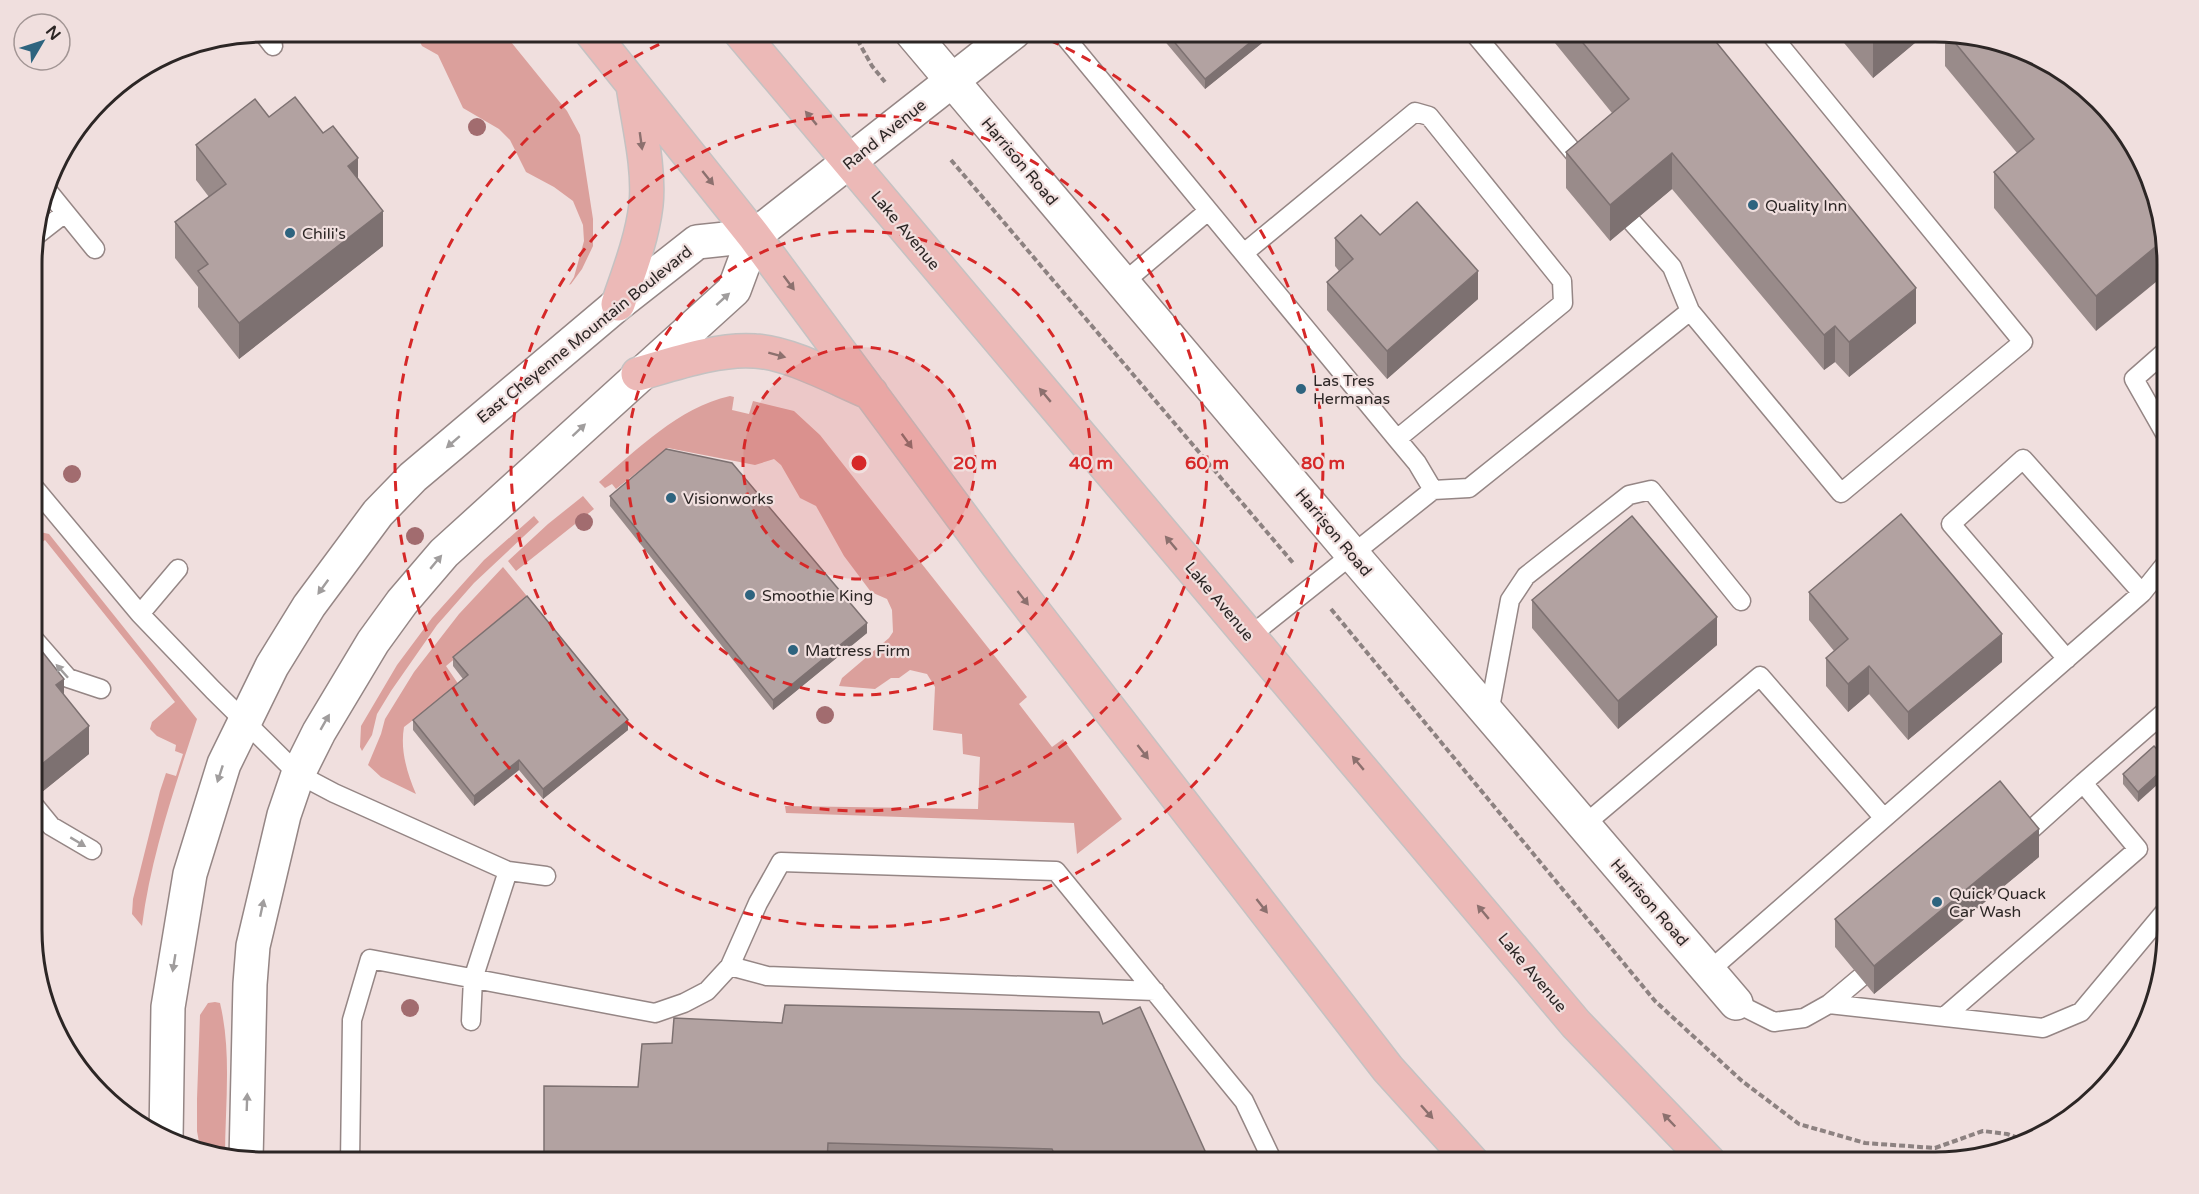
<svg xmlns="http://www.w3.org/2000/svg" width="2199" height="1194" viewBox="0 0 2199 1194" font-family="'Varela Round',sans-serif">
<rect width="100%" height="100%" fill="#f0dfde"/>
<path fill="#dba09c" d="M415 32H503L567 111 580 135 593 219V246L582 269 571 284 569 285 574 277 584 241 583 225 573 201 554 187 526 172 510 140 499 129 463 108 438 55 422 46Z
M730 396 734 397 732 410 749 414 753 401 794 411 820 435 1027 697 1019 704 1052 747 1063 739 1122 819 1077 854 1074 823 786 813 785 806 978 809 980 757 963 754 962 734 933 730 935 687 927 674 910 670 899 678H891L875 689 839 686 842 678 889 638 893 632 892 610 887 599 871 592 844 556 816 506 800 498 781 465 774 459 755 465 668 448 616 489 612 484 605 488 599 482C638 449 678 408 730 396Z
M583 496 594 509 516 571 508 561 548 524Z
M534 516 539 522 474 583 437 625 391 691 377 714 372 735 362 751 360 747 361 726 397 665 432 618 484 560Z
M40 532 49 534 197 719C175 787 151 855 142 926L132 914 133 899 160 791 166 773 176 776 183 754 175 751 176 745 157 736 150 729 152 722 175 702 45 540 33 549V533Z
M503 567 526 595V604L517 607 446 666 459 685 404 727C400 750 407 773 416 794L381 777 368 765 381 734 385 719 414 672 459 614Z
M215 1002 220 1003C232 1053 225 1106 225 1157L201 1153 197 1131V1099L200 1015 208 1003Z"/>
<g fill="none" stroke-linecap="round" stroke-linejoin="round">
<defs>
<path id="service" d="M262 32 273 46
M1061 32 1397 439 1417 463 1433 490
M1473 32 1585 166
M47 190 95 249
M1632 222 1672 267 1690 311
M33 238 65 213
M1244 253 1415 112 1429 116 1562 281 1563 303 1397 439
M1123 283 1208 211
M2167 350 2134 379 2167 437
M33 486 140 614 213 690 298 774 334 793 508 871 546 876
M2142 593 2167 562
M140 614 178 569
M1250 636 1433 490 1469 488 1690 311 1841 493 2023 342 1769 32
M33 638 68 678 101 689
M1489 713 1510 600 1526 576 1629 495 1651 490 1741 601
M33 804 51 826 92 850
M1584 825 1760 676 1883 817
M2023 837 2083 783
M730 966 767 976 1155 991
M1709 971C1853 845 1998 720 2142 593L2023 459 1951 524 2067 659
M1736 1003 1774 1022 1804 1018 1829 1004 1860 978
M1829 1004 2043 1028 2081 1012 2167 909
M1944 1017 2138 849 2083 783 2167 710
M471 1021 473 979 508 871
M350 1162 352 1020 370 959 655 1013 684 1003 707 991 730 966 758 903 781 862 1056 871 1244 1101 1273 1162"/>
<path id="minor" d="M911 32 1353 555 1736 1003
M754 236 1014 32
M166 1139 168 1007 190 874 224 764 272 666 309 606 378 513 413 477 618 304 697 242 754 236
M246 1160 250 984 253 946 284 815 298 774 319 732 373 642 402 602 444 553 734 290 754 236"/>
<path id="primary" d="M591 32 754 236 997 564 1388 1069 1472 1162
M740 32 1576 1024 1709 1162
M618 304C629 272 642 239 646 205 650 168 638 122 633 85
M638 374C673 364 719 348 755 351 791 353 837 379 871 393"/>
</defs>
<use href="#service" stroke="#958685" stroke-width="21"/>
<use href="#minor" stroke="#958685" stroke-width="36"/>
<use href="#primary" stroke="#c4c2c2" stroke-width="36"/>
<path stroke="#8d8281" stroke-width="4" stroke-dasharray="6 3" stroke-linecap="butt" d="M853 32 872 66 885 82
M951 160 1294 564
M1331 609 1655 1001 1742 1081 1799 1124 1865 1143 1935 1148 1983 1131 2007 1134 2024 1140"/>
<use href="#service" stroke="#fff" stroke-width="18"/>
<use href="#minor" stroke="#fff" stroke-width="33"/>
<use href="#primary" stroke="#ecb9b7" stroke-width="33"/>
</g>
<g fill="#a26c6f">
<circle cx="477" cy="127" r="9"/>
<circle cx="72" cy="474" r="9"/>
<circle cx="584" cy="522" r="9"/>
<circle cx="415" cy="536" r="9"/>
<circle cx="825" cy="715" r="9"/>
<circle cx="410" cy="1008" r="9"/>
</g>
<path fill="#998b8a" d="M1157 32H1267V39L1205 89Z
M1546 32H1708L1916 323 1849 377 1835 362 1824 370 1672 189 1610 241 1566 188V152L1612 113Z
M1835 32H1928L1873 78Z
M1945 33 1996 40 2128 135 2096 331 1994 208V172L2017 153 1945 66Z
M196 145 358 178 383 246 239 359 198 307V287L175 258V222L209 197 196 180Z
M1380 235 1478 299 1387 379 1327 310V282L1339 271 1335 266V238Z
M610 496 867 633 773 710 610 506Z
M1809 592 2002 662 1908 740 1869 694 1848 712 1826 686V658L1834 651 1809 620Z
M1532 600 1717 645 1618 729 1532 628Z
M33 640 64 695 89 754 42 792 33 781Z
M453 657 628 730 543 799 519 770 474 806 413 730V720L463 679 453 666Z
M2167 760 2138 802 2123 784V774Z
M2039 857 1874 994 1835 947V919Z
M782 1023 1103 1024 1210 1162H404L544 1157 638 1087 672 1043Z"/>
<path fill="#7d7171" d="M1263 32H1267V39L1205 89V79Z
M1886 32H1928L1873 78V42Z
M136 73 102 101 110 89Z
M1672 153V189L1610 241V205Z
M358 158V194L348 166Z
M383 211V246L239 359V323Z
M2165 239 2167 248V273L2096 331V296Z
M1478 271V299L1387 379V351Z
M1916 288V323L1849 377V342Z
M1835 326V362L1824 370V335Z
M1717 617V645L1618 729V701Z
M867 623V633L773 710V700Z
M2002 634V662L1908 740V712Z
M1869 666V694L1848 712V684Z
M64 679V707L56 685Z
M628 720V730L543 799V789Z
M89 726V754L42 792V764Z
M519 760V770L474 806V796Z
M2167 766V776L2138 802V792Z
M2039 829V857L1874 994V966Z"/>
<path fill="#b2a2a1" stroke="#7d7171" stroke-width="1.5" d="M1166 32H1263L1205 79Z
M1574 32H1708L1916 288 1849 342 1835 326 1824 335 1672 153 1610 205 1566 152 1629 99Z
M1865 32H1886L1873 42Z
M1947 33 1996 40 2051 62 2128 135 2155 190 2165 239 2096 296 1994 172 2034 139Z
M295 97 323 133 333 126 358 158 348 166 383 211 239 323 198 271 208 264 175 222 226 184 196 145 255 99 269 117Z
M1417 202 1478 271 1387 351 1327 282 1353 259 1335 238 1361 215 1380 235Z
M666 449 732 463 867 623 773 700 610 496Z
M1901 514 2002 634 1908 712 1869 666 1848 684 1826 658 1848 639 1809 592Z
M1632 516 1717 617 1618 701 1532 600Z
M527 596 628 720 543 789 519 760 474 796 413 720 468 675 453 657Z
M33 640 64 679 56 685 89 726 42 764 33 753Z
M2154 746 2167 760V766L2138 792 2123 774Z
M2000 781 2039 829 1874 966 1835 919Z
M785 1005 1099 1012 1103 1024 1140 1007 1210 1162H1058L1052 1149 828 1143 827 1162H404V1156L544 1157V1086L638 1087 642 1044 672 1043 674 1018 782 1023Z"/>
<defs><path id="oneway-solid" d="M-6-.8H1V-3.2L6.5 0L1 3.2V.8H-6Z" transform="scale(1.5)"/></defs>
<g fill="#8c706e">
<use href="#oneway-solid" transform="translate(811 118) rotate(-130)"/>
<use href="#oneway-solid" transform="translate(641 141) rotate(82)"/>
<use href="#oneway-solid" transform="translate(708 178) rotate(51)"/>
<use href="#oneway-solid" transform="translate(789 283) rotate(53)"/>
<use href="#oneway-solid" transform="translate(777 355) rotate(15)"/>
<use href="#oneway-solid" transform="translate(1045 395) rotate(-130)"/>
<use href="#oneway-solid" transform="translate(907 441) rotate(54)"/>
<use href="#oneway-solid" transform="translate(1171 543) rotate(-130)"/>
<use href="#oneway-solid" transform="translate(1023 598) rotate(52)"/>
<use href="#oneway-solid" transform="translate(1143 752) rotate(52)"/>
<use href="#oneway-solid" transform="translate(1358 763) rotate(-130)"/>
<use href="#oneway-solid" transform="translate(1262 906) rotate(52)"/>
<use href="#oneway-solid" transform="translate(1483 912) rotate(-130)"/>
<use href="#oneway-solid" transform="translate(1427 1112) rotate(48)"/>
<use href="#oneway-solid" transform="translate(1669 1120) rotate(-134)"/>
</g>
<g fill="#a09d9d">
<use href="#oneway-solid" transform="translate(723 299) rotate(-42)"/>
<use href="#oneway-solid" transform="translate(579 430) rotate(-43)"/>
<use href="#oneway-solid" transform="translate(453 442) rotate(139)"/>
<use href="#oneway-solid" transform="translate(436 562) rotate(-50)"/>
<use href="#oneway-solid" transform="translate(323 587) rotate(126)"/>
<use href="#oneway-solid" transform="translate(62 671) rotate(-132)"/>
<use href="#oneway-solid" transform="translate(325 722) rotate(-60)"/>
<use href="#oneway-solid" transform="translate(220 774) rotate(108)"/>
<use href="#oneway-solid" transform="translate(78 842) rotate(31)"/>
<use href="#oneway-solid" transform="translate(262 908) rotate(-78)"/>
<use href="#oneway-solid" transform="translate(174 963) rotate(99)"/>
<use href="#oneway-solid" transform="translate(247 1102) rotate(-88)"/>
</g>
<circle cx="859" cy="463" r="116" fill="#d62828" fill-opacity=".12"/>
<g fill="none" stroke="#d62828" stroke-width="3" stroke-dasharray="10 8">
<circle cx="859" cy="463" r="116"/>
<circle cx="859" cy="463" r="232"/>
<circle cx="859" cy="463" r="348"/>
<path d="M1033 33A464 464 0 1 1 685 33"/>
</g>
<g fill="#2e647f" stroke="#f0dfde" stroke-width="2">
<circle cx="1753" cy="205" r="6"/>
<circle cx="290" cy="233" r="6"/>
<circle cx="1301" cy="389" r="6"/>
<circle cx="671" cy="498" r="6"/>
<circle cx="750" cy="595" r="6"/>
<circle cx="793" cy="650" r="6"/>
<circle cx="1937" cy="902" r="6"/>
</g>
<g text-anchor="middle" stroke-width="4.5" stroke-linejoin="round" paint-order="stroke">
<g font-size="16" fill="#2c2625" stroke="#f0dfde">
<text transform="translate(884 134) rotate(-39)" y="6">Rand Avenue</text>
<text transform="translate(1020 161) rotate(50)" y="6">Harrison Road</text>
<text transform="translate(906 230) rotate(50)" y="6">Lake Avenue</text>
<text transform="translate(584 334) rotate(-39)" y="6">East Cheyenne Mountain Boulevard</text>
<text transform="translate(1334 532) rotate(50)" y="6">Harrison Road</text>
<text transform="translate(1220 601) rotate(50)" y="6">Lake Avenue</text>
<text transform="translate(1650 902) rotate(49)" y="6">Harrison Road</text>
<text transform="translate(1533 972) rotate(50)" y="6">Lake Avenue</text>
</g>
<g font-size="16" fill="#2c2625" stroke="#f0dfde" text-anchor="start">
<text x="1765" y="211">Quality Inn</text>
<text x="302" y="239">Chili's</text>
<text x="1313" y="386">Las Tres<tspan x="1313" dy="18">Hermanas</tspan></text>
<text x="683" y="504">Visionworks</text>
<text x="762" y="601">Smoothie King</text>
<text x="805" y="656">Mattress Firm</text>
<text x="1949" y="899">Quick Quack<tspan x="1949" dy="18">Car Wash</tspan></text>
</g>
</g>
<path d="M0 0H2199V1194H0ZM264 42H1935A222 222 0 0 1 2157 264V930A222 222 0 0 1 1935 1152H264A222 222 0 0 1 42 930V264A222 222 0 0 1 264 42Z" fill="#f0dfde" fill-rule="evenodd"/>
<path fill="none" stroke="#2c2625" stroke-width="3" d="M264 42H1935A222 222 0 0 1 2157 264V930A222 222 0 0 1 1935 1152H264A222 222 0 0 1 42 930V264A222 222 0 0 1 264 42Z"/>
<circle cx="859" cy="463" r="9" fill="#d62828" stroke="#f0dfde" stroke-width="3"/>
<g font-size="18" text-anchor="middle" font-weight="bold" fill="#d62828" stroke="#f0dfde" stroke-width="4.5" stroke-linejoin="round" paint-order="stroke">
<text x="975" y="469">20 m</text>
<text x="1091" y="469">40 m</text>
<text x="1207" y="469">60 m</text>
<text x="1323" y="469">80 m</text>
</g>
<g transform="translate(42 42) rotate(51)"><circle r="28" fill="#f0dfde" stroke="#a29594" stroke-width="1.5"/>
<path d="M0-4.5L10 22L0 15L-10 22Z" fill="#2e647f"/>
<text y="-9" font-size="16" font-weight="bold" text-anchor="middle" fill="#2c2625">N</text>
</g>
</svg>
